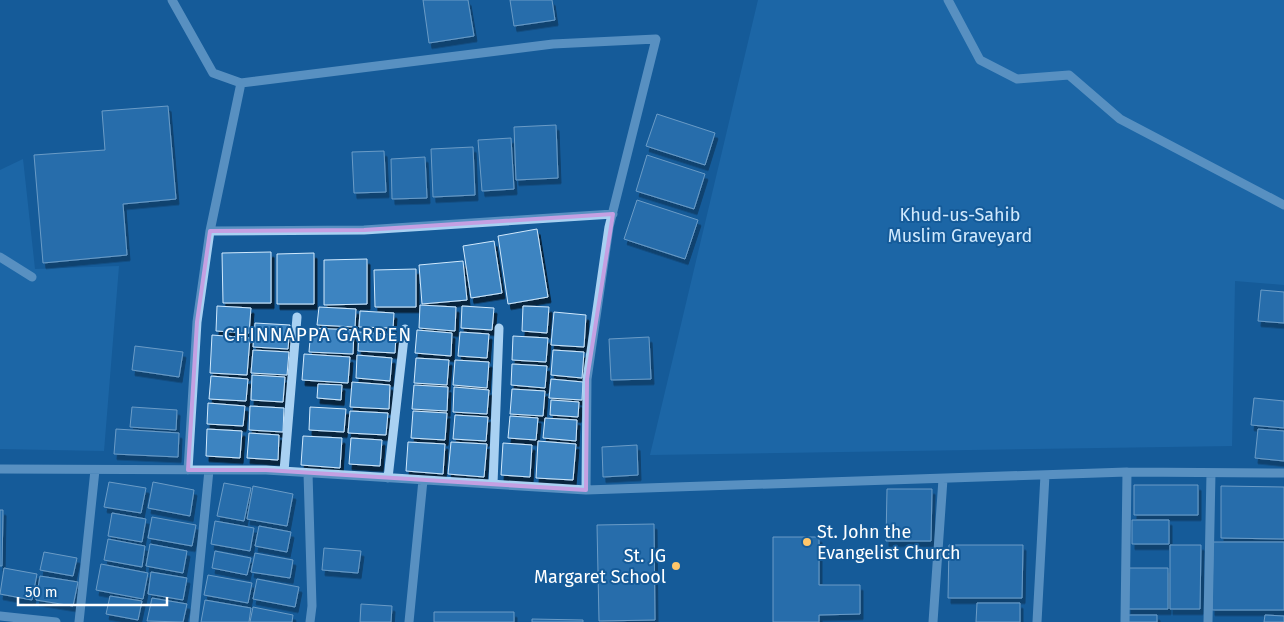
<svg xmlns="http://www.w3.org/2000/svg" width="1284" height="622" viewBox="0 0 1284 622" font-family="'Fira Sans',sans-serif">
<defs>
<filter id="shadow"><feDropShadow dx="3" dy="5.5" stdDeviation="0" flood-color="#0009"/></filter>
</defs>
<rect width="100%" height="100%" fill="#155b99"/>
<path fill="#2474b6" d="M758 0H1284V285L1235 281 1232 446 650 455Z
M23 159 35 269 119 266 104 451 0 449V170Z"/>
<path fill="#3d84c1" stroke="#d0e9fd" filter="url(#shadow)" d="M423 0H468L474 36 429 43Z
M510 0H552L555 20 514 26Z
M168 106 176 199 123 204 127 255 43 263 34 155 105 150 102 111Z
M657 114 715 133 705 165 646 146Z
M556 125 558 178 516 180 514 127Z
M511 138 514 189 482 191 478 140Z
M473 147 475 195 433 197 431 149Z
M384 151 386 192 354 193 352 152Z
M647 155 705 174 694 209 636 191Z
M425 157 427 198 392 199 391 159Z
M637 200 698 220 685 259 624 239Z
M537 229 548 297 508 304 498 236Z
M494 241 502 293 471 298 463 246Z
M271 252V303H223L222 253Z
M314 253V304H277V254Z
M367 259V304L324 305V260Z
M463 261 467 300 422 304 419 265Z
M416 269V307H375L374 270Z
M1261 290 1284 292V323L1258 321Z
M420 305 456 307 455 331 419 328Z
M217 306 251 308 249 333 216 331Z
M462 306 494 308 492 330 461 328Z
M523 306 549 307 547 333 522 331Z
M319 307 356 309 355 327 317 325Z
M360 311 394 313 393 328 359 327Z
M554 312 586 315 584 347 551 345Z
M255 323 290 325 288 349 253 347Z
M311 328 354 330 353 354 309 352Z
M417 330 452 333 451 356 415 353Z
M359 332 396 335 395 353 358 351Z
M460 332 489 334 487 358 458 356Z
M212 335 250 338 247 375 210 373Z
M513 336 548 338 546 362 512 360Z
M649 337 651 379 611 380 609 339Z
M135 346 183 352 179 377 132 370Z
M253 350 289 352 287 375 251 373Z
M553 350 584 352 582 378 551 375Z
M304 354 350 357 348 383 302 380Z
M357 355 392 358 390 381 356 378Z
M416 358 449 360 447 385 414 383Z
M455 360 489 362 487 388 453 385Z
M512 364 547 366 545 388 511 385Z
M252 375 285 377 283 402 251 400Z
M211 376 248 379 246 401 209 399Z
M551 379 583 382 582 400 549 398Z
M352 382 390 385 389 409 350 407Z
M318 384 342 385 341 400 317 398Z
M414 385 448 387 447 411 412 409Z
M454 387 489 390 487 414 453 412Z
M512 389 545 391 543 416 510 414Z
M1254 398 1284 401V428L1251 425Z
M551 400 579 402 578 417 550 415Z
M208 403 245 406 243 426 207 424Z
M250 406 284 408 283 432 249 430Z
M132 407 177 410 176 430 130 427Z
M310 407 346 409 344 432 309 430Z
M350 411 388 413 386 435 348 433Z
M413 411 447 413 445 440 411 438Z
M455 415 488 417 486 441 453 439Z
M510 416 538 418 536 440 508 438Z
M545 418 577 420 576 441 543 438Z
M116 429 179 433 178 457 114 454Z
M207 429 242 431 240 458 206 456Z
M1258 429 1284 431V461L1255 458Z
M249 433 279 435 278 460 247 458Z
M303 436 342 438 340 468 301 465Z
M351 438 382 440 380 466 349 464Z
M538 441 576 444 573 480 536 478Z
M408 442 445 444 443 474 406 471Z
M451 442 487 444 484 477 448 474Z
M503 443 532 445 530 477 501 475Z
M637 445 638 475 603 477 602 447Z
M109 482 146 488 141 513 104 507Z
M153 482 194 490 190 516 148 508Z
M224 483 251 488 244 521 217 516Z
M1134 485H1198V515H1134Z
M253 486 293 494 287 526 247 519Z
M1221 486 1284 487V539L1221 538Z
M887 489H932L931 541H886Z
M0 510H3L2 566H0Z
M112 513 146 519 142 542 108 536Z
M152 517 196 525 192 546 148 538Z
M1132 520H1169V544H1132Z
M215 521 254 528 250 551 211 544Z
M654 524 655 620 599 621 597 525Z
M259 526 291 532 287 552 255 546Z
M773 537H819V585H860V614L819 615V622H773Z
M108 539 145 546 142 567 104 560Z
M1213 542H1284V610H1212Z
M150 544 187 551 183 573 146 566Z
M949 545H1023L1022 598H948Z
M1170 545H1201L1200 609H1170Z
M324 548 361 551 358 573 322 570Z
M215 551 251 558 247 575 212 568Z
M44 552 77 558 73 576 40 570Z
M255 553 293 560 290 578 251 572Z
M101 564 148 573 143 599 96 590Z
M4 568 37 574 32 600 0 594Z
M1128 568H1168V609H1128Z
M151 572 187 578 183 600 148 594Z
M208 575 252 583 248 603 204 595Z
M40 576 78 582 73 606 36 600Z
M257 579 299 587 295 607 253 599Z
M110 596 142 601 138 620 106 614Z
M152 598 187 604 183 622 147 621Z
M205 600 251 608 249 622H201Z
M977 603H1020V622H976Z
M361 604 392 606 391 622H360Z
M253 607 293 615 292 622H250Z
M434 612H514V622H434Z
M1128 615H1157V622H1128Z
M1265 615 1284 616V622H1264Z
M532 619 583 620V622H532Z"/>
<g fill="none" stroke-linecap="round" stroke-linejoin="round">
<path stroke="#a9d1f2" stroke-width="9" d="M172 0 213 73 241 83
M948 0 980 60 1017 79 1069 75 1120 119 1284 205
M210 231 364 230 613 214
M0 257 32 277
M0 469 266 470 586 490 1127 472 1284 473
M188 470 197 322 210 231 241 83 553 44 656 39 609 227 587 379 586 490
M284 471 297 317
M308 473 312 606 310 622
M388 478 405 329
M493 484 499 328
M0 616 56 622
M79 622 95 470
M194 622 209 470
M409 622 423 480
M933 622 943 479
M1037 622 1045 475
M1125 622 1127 472
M1208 622 1211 473"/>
</g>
<path d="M0 0H1284V622H0ZM613 214 587 379 586 490 266 470H188L197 322 210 231 364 230Z" fill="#155b99" fill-opacity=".55" fill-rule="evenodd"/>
<path fill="none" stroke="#c4a0e2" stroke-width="4" stroke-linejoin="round" d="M613 214 587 379 586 490 266 470H188L197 322 210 231 364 230Z"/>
<g fill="#ffc66a" stroke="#155b99" stroke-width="2">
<circle cx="807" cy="542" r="5"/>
<circle cx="676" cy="566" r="5"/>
</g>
<g text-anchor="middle" stroke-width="4" stroke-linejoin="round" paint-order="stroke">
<g font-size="18" fill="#d0e9fd" stroke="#155b99">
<text x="960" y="221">Khud-us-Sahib<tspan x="960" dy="21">Muslim Graveyard</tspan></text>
</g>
<g font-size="18" fill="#fff" stroke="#155b99" text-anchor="start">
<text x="817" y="538">St. John the<tspan x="817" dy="21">Evangelist Church</tspan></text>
<text x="666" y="562" text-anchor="end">St. JG<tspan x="666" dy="21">Margaret School</tspan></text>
</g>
<g font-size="19" letter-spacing="1" fill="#fff" stroke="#155b99">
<text x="318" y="341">CHINNAPPA GARDEN</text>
</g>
</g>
<path d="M18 597v8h149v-8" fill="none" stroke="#ffffff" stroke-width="2.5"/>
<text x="25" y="597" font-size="15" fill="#ffffff" stroke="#155b99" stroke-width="4" paint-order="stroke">50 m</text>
</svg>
